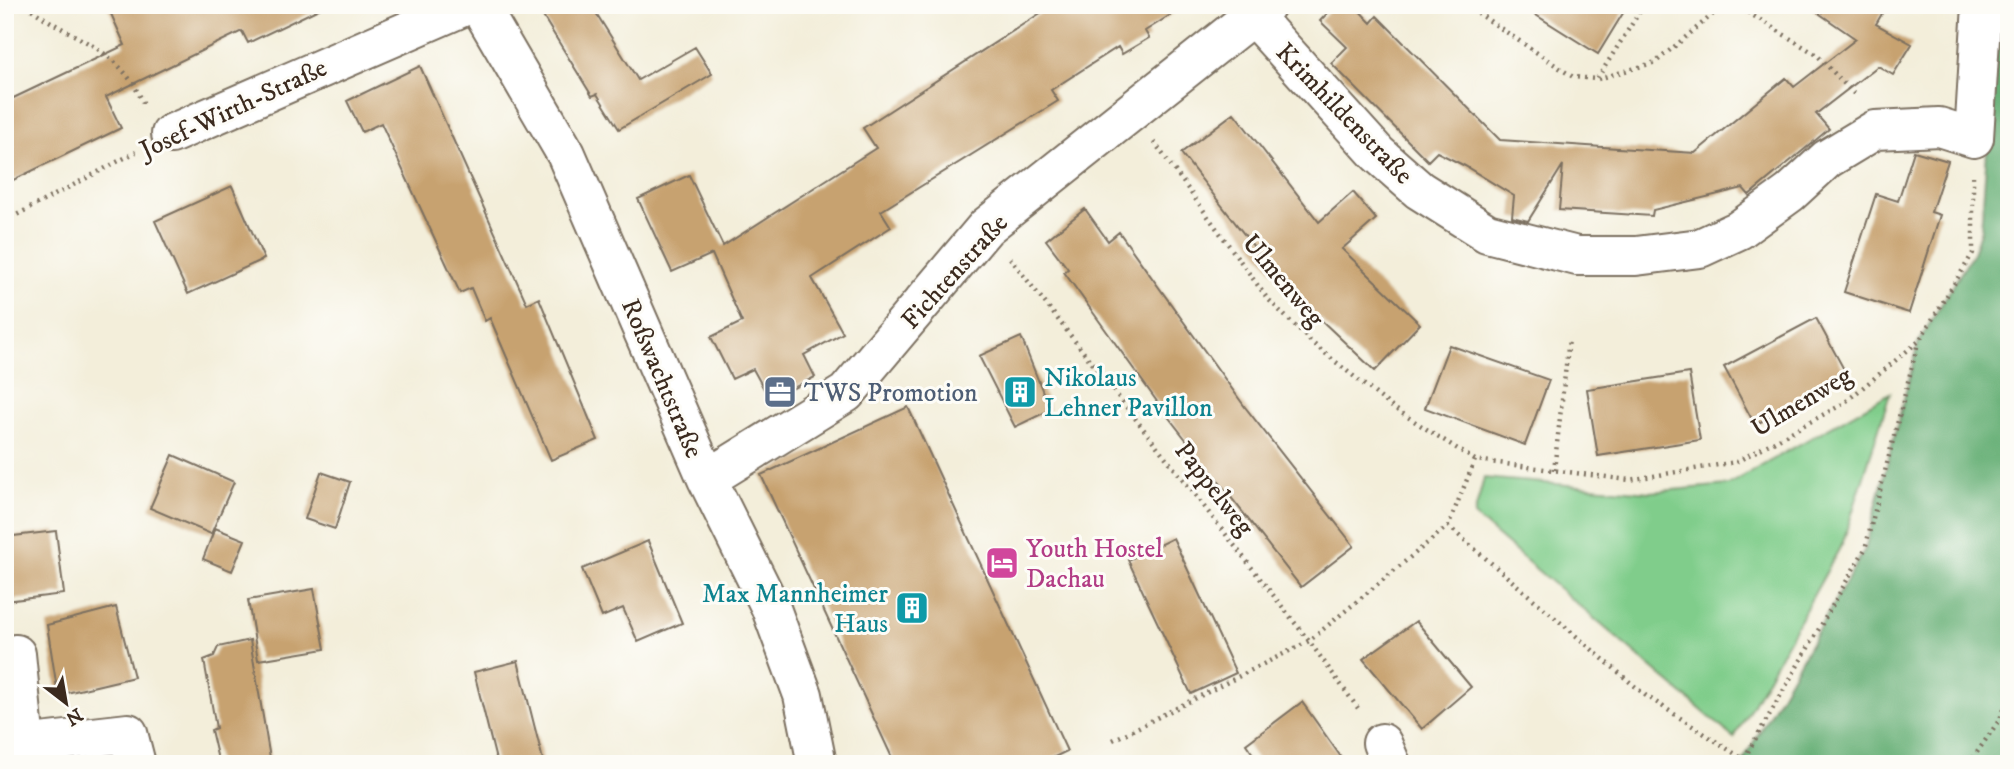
<svg xmlns="http://www.w3.org/2000/svg" width="2014" height="769" viewBox="0 0 2014 769" font-family="'IM FELL DW Pica',serif">
<rect width="100%" height="100%" fill="#fdfcf7"/>
<filter id="ink" filterUnits="userSpaceOnUse"><feTurbulence type="fractalNoise" baseFrequency=".0143" numOctaves="2"/><feDisplacementMap in="SourceGraphic" scale="14" xChannelSelector="R" yChannelSelector="G"/><feConvolveMatrix kernelMatrix="1 2 1 2 8 2 1 2 1" color-interpolation-filters="sRGB"/></filter>
<filter id="wash" filterUnits="userSpaceOnUse"><feTurbulence type="fractalNoise" baseFrequency=".00686" numOctaves="4" result="noise"/><feDisplacementMap in="SourceGraphic" scale="28" xChannelSelector="R" yChannelSelector="G"/><feGaussianBlur stdDeviation="1.57" result="paint"/><feColorMatrix in="noise" values="0 0 0 0 0 0 0 0 0 0 0 0 0 0 0 0 0 1.4 0 .05"/><feComposite in="paint" operator="in"/></filter>
<g filter="url(#wash)">
<rect width="100%" height="100%" fill="#f3eeda"/>
<path fill="#80cd8b" stroke="#5e7c54" stroke-width="2" d="M1890 393 1843 542 1734 738 1474 516 1484 478 1650 492 1728 485Z"/>
<path fill="#68b077" stroke="#526d4a" stroke-width="2" d="M1998 5H2009V764H1741L1865 549 1919 341 1973 253 1981 229Z"/>
<g id="blocks">
<path fill="#c7a270" d="M107 5H327L248 43 242 31 106 97 121 128 5 184V102L125 45Z
M536 5H591L638 80 695 47 712 74 619 129 597 94 592 96Z
M1053 5H1186L1145 31 1149 38 1122 54 1118 47 1051 90 1058 101 881 211 891 227 812 278 843 333 804 355 815 377 770 400 753 369 732 379 711 337 742 322 712 254 672 272 638 199 689 175 723 246 876 148 863 128Z
M1335 5H1354L1371 23 1377 16 1500 140 1587 146 1695 153 1786 78 1794 87 1856 39 1807 5H1887L1876 24 1912 44 1893 75 1878 66 1816 114 1829 129 1749 195 1743 188 1653 210 1652 216 1559 210 1563 165 1528 221 1512 217 1514 196 1465 166 1437 152 1428 161 1331 63 1347 47 1320 21Z
M1520 5H1628L1598 54Z
M420 66 527 304 539 298 598 440 551 460 490 318 485 321 471 288 460 293 381 123 362 132 347 101Z
M1234 113 1319 222 1353 192 1376 219 1342 249 1420 324 1375 371 1282 283 1181 153Z
M1914 151 1948 161 1931 212 1940 215 1909 313 1844 292 1876 194 1898 201Z
M232 186 264 259 188 294 155 221Z
M1085 209 1108 241 1119 232 1245 407 1354 546 1301 587 1166 414 1064 272 1068 269 1046 240Z
M1816 318 1847 375 1755 425 1724 367Z
M1021 337 1050 410 1015 427 979 356Z
M1449 345 1549 380 1525 445 1425 408Z
M1689 373 1700 440 1598 456 1587 389Z
M908 407 1067 751 1040 764H895L761 475Z
M173 455 234 482 211 534 150 508Z
M321 472 350 482 335 529 305 519Z
M215 528 245 540 232 571 203 559Z
M56 531 64 594 5 601V537Z
M1173 538 1236 673 1191 694 1128 560Z
M648 541 682 623 638 642 623 608 602 617 582 569Z
M314 589 325 649 258 660 248 600Z
M116 607 134 677 58 695 47 625Z
M1416 621 1471 687 1422 729 1363 659Z
M250 640 271 764H219L211 730 216 728 204 660 214 656 218 647Z
M518 661 544 764H497L474 672Z
M1302 702 1346 764H1260L1246 744Z"/>
</g>
</g>
<g filter="url(#ink)">
<use href="#blocks" fill-opacity="0" stroke="#7b6f60" stroke-width="2"/>
<g fill="none" stroke-linecap="round" stroke-linejoin="round">
<defs>
<path id="minor" d="M479 5 566 154 707 479 770 606 803 695 817 764
M1253 16 1378 154 1419 190 1487 233 1577 256H1636L1700 248 1739 230 1790 193 1827 159 1875 130 1939 127 1974 138 1982 5
M171 134 467 5
M707 479 846 393 986 227 1266 5
M16 654 25 744
M1382 743 1391 764
M5 747 128 733 136 764"/>
</defs>
<use href="#minor" stroke="#7b6f60" stroke-width="42"/>
<path stroke="#7b6f60" stroke-width="4.5" stroke-dasharray="2 5" stroke-linecap="butt" d="M26 5C73 42 119 44 145 107
M1466 5 1573 77 1597 79 1644 5
M1736 5 1817 55 1856 96
M1598 79 1656 62 1724 5
M1154 142 1267 298 1311 342 1392 407 1475 460 1629 480 1736 462 1843 404 1919 341 1973 253V176
M5 221 136 152
M1010 258 1309 641 1360 711
M1554 470 1569 339
M1448 526 1645 695 1743 759
M1113 740 1309 641 1448 526 1475 460
M1741 764 1865 549 1918 343
M1969 764 2000 719 2009 698"/>
<use href="#minor" stroke="#fff" stroke-width="38"/>
</g>
</g>
<defs>
<symbol id="office-square" viewBox="-11 -11 22 22"><rect x="-9" y="-9" width="18" height="18" rx="4" fill="#5c6f8a" stroke="#fdfcf7"/><path d="M-6-3h4V-5.5h4V-3h4V5H-6ZM-1-4.5V-3h2v-1.5ZM-6 0V1H6V0Z" fill="#fff"/></symbol>
<symbol id="building-square" viewBox="-11 -11 22 22"><rect x="-9" y="-9" width="18" height="18" rx="4" fill="#0f9aa8" stroke="#fdfcf7"/><path d="M-4-6H4V6H1V3H-1V6H-4ZM-2.5-4.3h1.7v1.8h-1.7ZM.8-4.3h1.7v1.8H.8ZM-2.5-1h1.7V.8h-1.7ZM.8-1h1.7V.8H.8Z" fill="#fff"/></symbol>
<symbol id="hotel-square" viewBox="-11 -11 22 22"><rect x="-9" y="-9" width="18" height="18" rx="4" fill="#d1479c" stroke="#fdfcf7"/><path d="M-6-4.5h1.5V1H6V5H4.5V3h-9V5H-6ZM-4 0a1.8 1.8 0 1 1 3.6 0ZM.5 0V-2.5h3Q6-2.5 6 0Z" fill="#fff"/></symbol>
</defs>
<g fill-rule="evenodd">
<use href="#office-square" x="761" y="373" width="38" height="38"/>
<use href="#building-square" x="1001" y="373" width="38" height="38"/>
<use href="#hotel-square" x="983" y="544" width="38" height="38"/>
<use href="#building-square" x="893" y="589" width="38" height="38"/>
</g>
<g text-anchor="middle" stroke-width="6" stroke-linejoin="round" paint-order="stroke">
<g font-size="26" fill="#3b2a1e" stroke="#fdfcf7">
<text transform="translate(233 108) rotate(-25)" y="9">Josef-Wirth-Straße</text>
<text transform="translate(1345 113) rotate(46)" y="9">Krimhildenstraße</text>
<text transform="translate(954 271) rotate(-48)" y="9">Fichtenstraße</text>
<text transform="translate(1284 280) rotate(50)" y="9">Ulmenweg</text>
<text transform="translate(663 378) rotate(67)" y="9">Roßwachtstraße</text>
<text transform="translate(1801 401) rotate(-31)" y="9">Ulmenweg</text>
<text transform="translate(1215 488) rotate(52)" y="9">Pappelweg</text>
</g>
<g font-size="26" fill="#0d838f" stroke="#fdfcf7" text-anchor="start">
<text x="1044" y="386">Nikolaus<tspan x="1044" dy="30">Lehner Pavillon</tspan></text>
<text x="888" y="602" text-anchor="end">Max Mannheimer<tspan x="888" dy="30">Haus</tspan></text>
</g>
<g font-size="26" fill="#4e5e75" stroke="#fdfcf7" text-anchor="start">
<text x="804" y="401">TWS Promotion</text>
</g>
<g font-size="26" fill="#b23c85" stroke="#fdfcf7" text-anchor="start">
<text x="1026" y="557">Youth Hostel<tspan x="1026" dy="30">Dachau</tspan></text>
</g>
</g>
<rect width="2014" height="769" fill="none" stroke="#fdfcf7" stroke-width="28"/>
<g transform="translate(66 703) rotate(149)" stroke="#fdfcf7" stroke-width="5" paint-order="stroke">
<path d="M0-5L12 26L0 18L-12 26Z" fill="#3b2a1e"/>
<text y="-10" font-size="19" font-weight="bold" text-anchor="middle" fill="#3b2a1e">N</text>
</g>
</svg>
